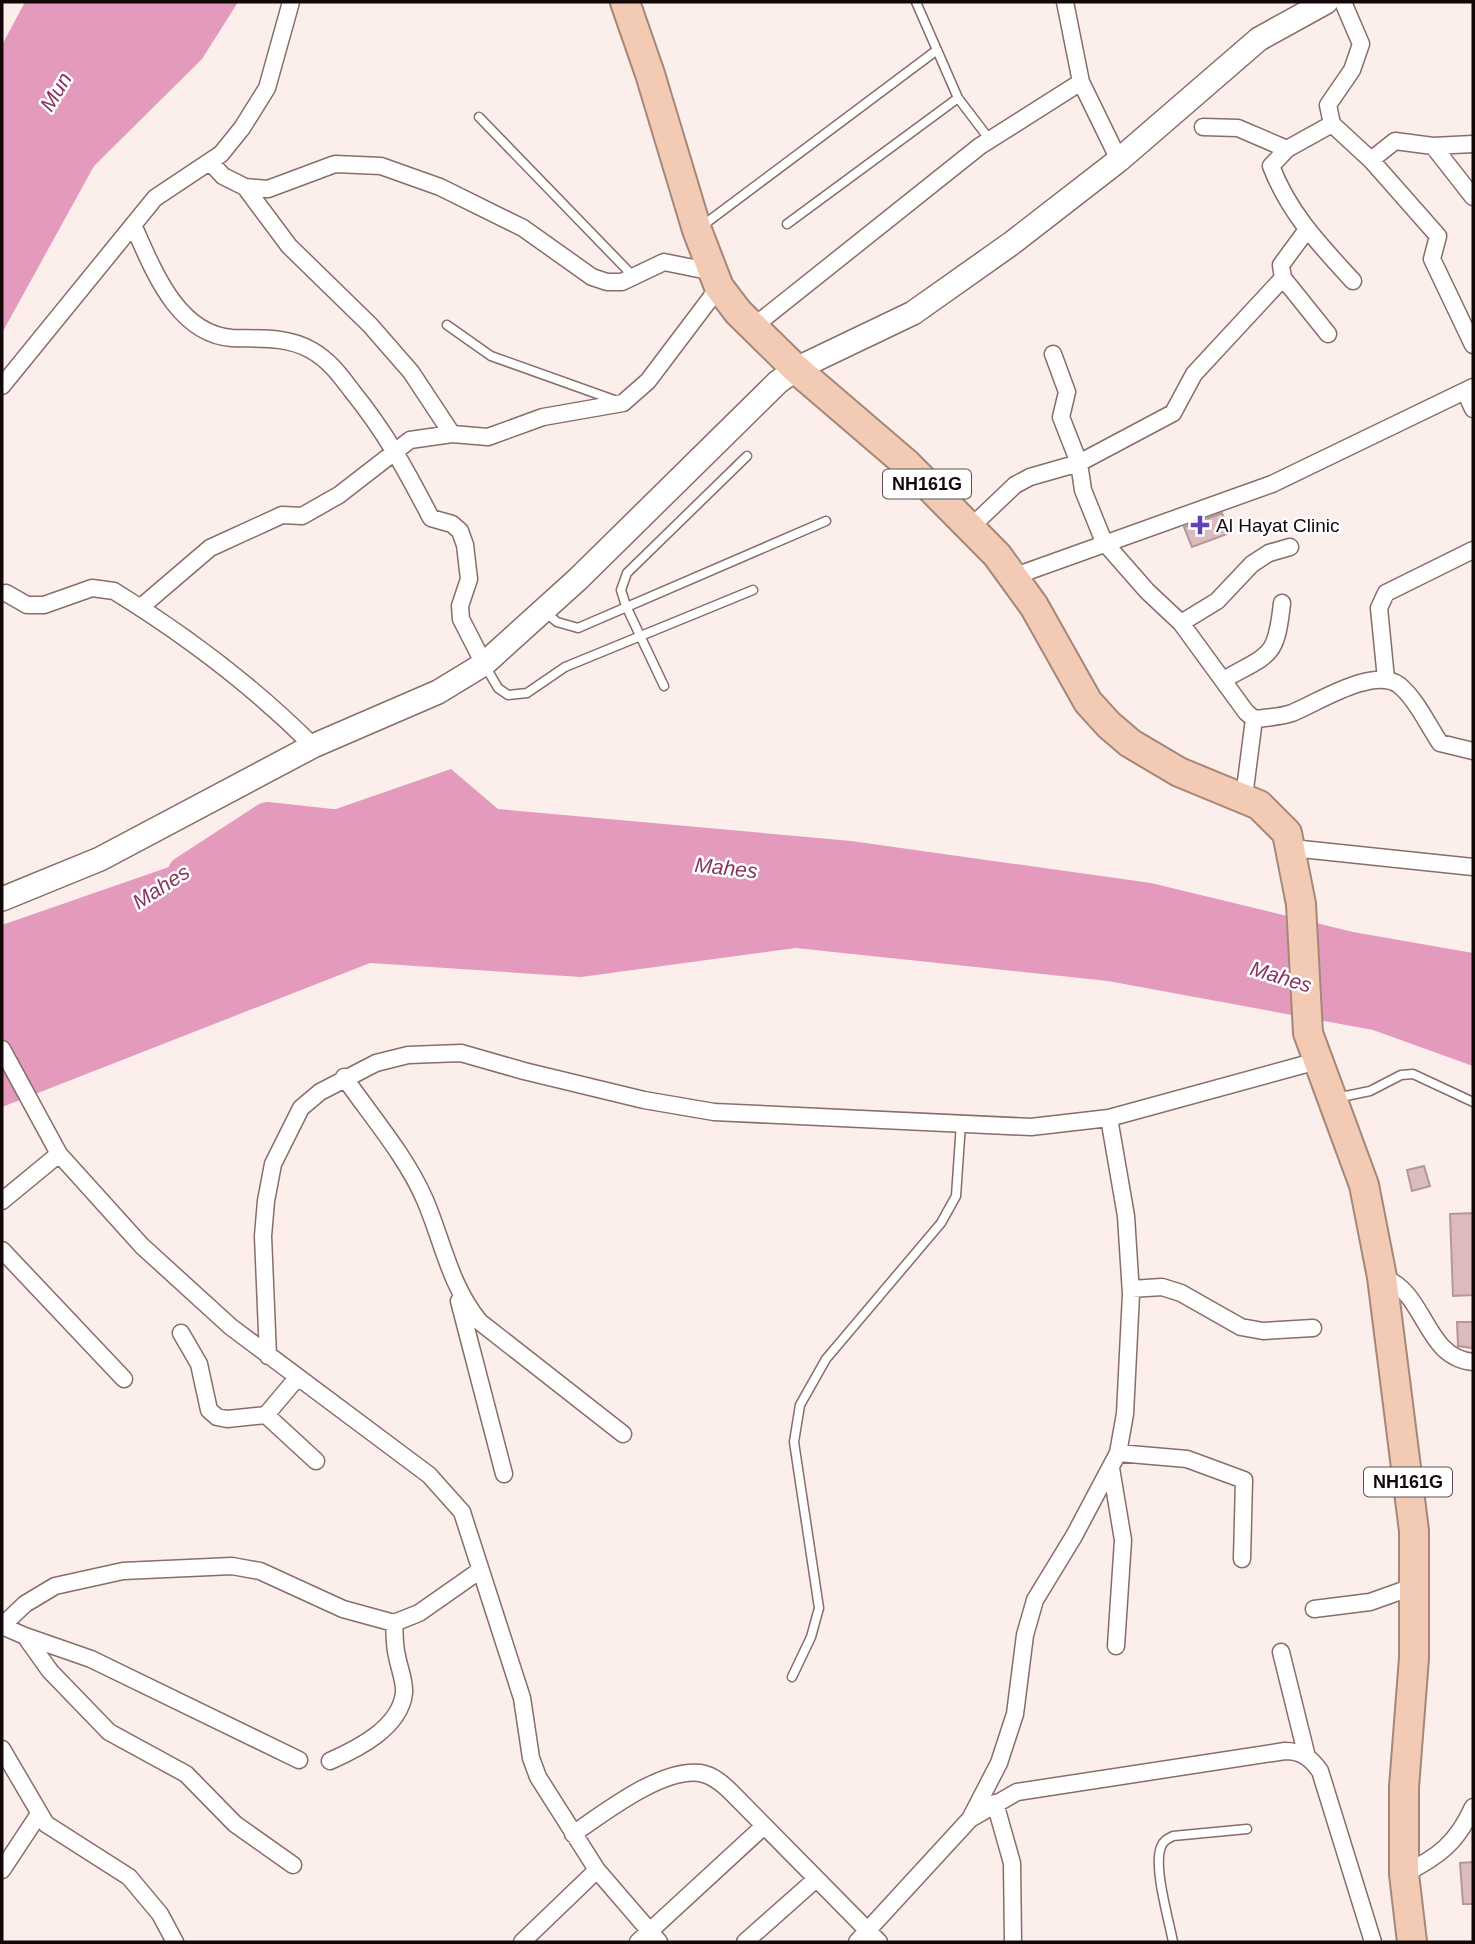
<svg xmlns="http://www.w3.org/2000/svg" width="1475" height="1944" viewBox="0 0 1475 1944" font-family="Helvetica,sans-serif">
<rect width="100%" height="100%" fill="#fbeeeb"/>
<path fill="#e49abc" d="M25 2H238L202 59 94 166 2 333V45Z
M451 769 498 809 851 841 1151 883 1353 932 1473 953V1066L1373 1030 1108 981 796 948 581 977 370 963 2 1107V925Z"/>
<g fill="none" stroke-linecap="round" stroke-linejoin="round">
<path stroke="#e49abc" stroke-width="32" d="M184 872 267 818 340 826"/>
</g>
<path fill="#dbbbbe" stroke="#b59699" stroke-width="2" d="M1222 513 1230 533 1192 547 1184 527Z
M1424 1166 1430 1186 1412 1191 1407 1170Z
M1473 1213V1295L1453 1296 1450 1214Z
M1457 1322H1473V1348L1458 1346Z
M1473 1862V1904H1463L1460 1863Z"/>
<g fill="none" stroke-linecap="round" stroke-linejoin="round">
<defs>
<path id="lane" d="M916 2 958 98 990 140
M479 117 634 277
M787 224 958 98
M702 226 937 50
M447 325 491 356 617 401
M544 611 557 622 578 628 826 521
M484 664 498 688 508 695 527 693 565 667 753 590
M664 686 626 606 621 590 627 573 747 456
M1336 1098 1370 1091 1401 1075 1413 1074 1473 1102
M792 1677 811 1637 819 1608 794 1442 800 1405 826 1359 941 1223 956 1196 961 1123
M1173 1942C1169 1920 1153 1867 1161 1847 1163 1841 1167 1839 1173 1836L1247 1829"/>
<path id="street" d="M1065 2 1081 82 1119 160
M1343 2 1361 44 1352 70 1328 105 1332 124 1371 160 1438 236 1432 259 1473 345
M1203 127 1238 128 1287 149 1332 124
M1433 146 1473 197
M1287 149 1271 166C1289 213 1319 244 1353 281
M1371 160 1395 141 1433 146 1473 144
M210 162 223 176 245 187 268 189 335 164 381 166 440 187 523 228 592 277 607 282H622L664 262 713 272
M245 187 289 246 370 325 411 372 452 434
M134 227C153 269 177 334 232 338 259 339 286 336 311 350 329 360 340 375 352 391 386 433 406 470 431 518L452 524 460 531 465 545 469 579 460 606 461 619 484 664
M1283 278 1328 334
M753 327 980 146 1081 82
M1053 354 1067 392 1061 417 1079 463 1083 490 1104 542 1147 591 1181 623 1246 712 1254 719C1267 718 1280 717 1292 713 1317 703 1374 666 1399 685 1416 699 1428 725 1440 743L1473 751
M2 386 155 198 221 154 242 128 267 88 291 2
M1465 391 1473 409
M971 527 1015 485 1030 477 1079 463 1173 413 1194 374 1283 278 1281 265 1306 231
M1015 576 1272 484 1473 387
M6 593 27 605H44L92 588 114 591C187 636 252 685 313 746
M141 607 210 548 282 515 302 516 339 495 410 440 452 434 488 437 543 417 623 403 648 381 719 287
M1181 623 1217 601 1252 564 1269 553 1290 547
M1225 679C1271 653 1276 658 1282 603
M1386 679 1379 608 1386 593 1473 550
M1244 797 1254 719
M1292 848 1473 867
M2 1049 59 1154 142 1246 231 1327 429 1475 462 1512 522 1698 531 1758 538 1777 597 1870 659 1942
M344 1077C371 1116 406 1156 425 1200 443 1242 450 1286 480 1322L623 1434
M2 1201 59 1154
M2 1250 124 1379
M1382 1277C1427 1292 1423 1357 1473 1362
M1131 1289 1162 1287 1181 1293 1241 1327 1263 1331 1313 1328
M459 1301 504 1474
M181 1333 199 1364 209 1410 217 1417 227 1419 266 1415 316 1461
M268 1356 263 1236 266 1201 273 1164 301 1108 320 1092 376 1063 408 1055 461 1053 524 1071 644 1100 714 1112 1031 1127 1109 1118 1317 1061
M266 1415 297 1378
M1118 1453 1187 1459 1244 1480 1242 1559
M1111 1468 1123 1540 1116 1646
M1314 1609 1370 1602 1415 1586
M2 1626 25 1604 55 1586 123 1571 232 1566 260 1571 343 1609 394 1623 419 1613 479 1571
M2 1626 25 1636 50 1671 109 1732 186 1774 235 1824 293 1865
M25 1636 91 1659 299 1760
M1281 1652 1307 1757
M2 1749 46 1824 129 1877 160 1914 175 1942
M330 1761C357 1749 400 1728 404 1693 405 1681 399 1668 397 1656 394 1645 395 1634 394 1623
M995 1803 1012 1863 1013 1942
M970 1819 999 1763 1015 1714 1025 1635 1035 1600 1074 1536 1118 1453 1125 1414 1131 1294 1126 1216 1109 1118
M573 1834C604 1813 661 1768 700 1773 713 1775 723 1784 732 1793L879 1942
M2 1870 39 1814
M1404 1874C1438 1857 1457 1843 1473 1807
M522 1942 597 1870
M638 1942 764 1826
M745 1942 815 1880
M857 1942 970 1819 1017 1792 1285 1751C1301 1751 1310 1757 1320 1771L1373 1942"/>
<path id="secondary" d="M2 899 100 859 313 746 438 692 484 664 578 579 778 382 796 369 913 313 1012 243 1119 160 1259 39 1326 2"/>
<path id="highway" d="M625 2 650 74 697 230 719 287 738 312 796 369 908 465 997 555 1034 606 1088 702 1109 725 1130 743 1179 772 1259 805 1287 833 1301 904 1308 1033 1364 1185 1382 1277 1414 1531V1658L1404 1787V1874L1412 1942"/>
</defs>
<use href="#lane" stroke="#896d67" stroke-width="11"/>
<use href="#street" stroke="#896d67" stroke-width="19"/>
<use href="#secondary" stroke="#896d67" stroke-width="26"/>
<use href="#highway" stroke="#a48778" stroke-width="32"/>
<use href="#lane" stroke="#fff" stroke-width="8"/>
<use href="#street" stroke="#fff" stroke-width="16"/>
<use href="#secondary" stroke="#fff" stroke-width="23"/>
<use href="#highway" stroke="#f3cbb5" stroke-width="28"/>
</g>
<path fill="#5f40b8" stroke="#fff" stroke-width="2.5" d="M1196.5 514.5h7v7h7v7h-7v7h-7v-7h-7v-7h7z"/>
<g text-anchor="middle" stroke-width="5" stroke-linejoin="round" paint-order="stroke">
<g fill="#fff" stroke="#595251" stroke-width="2">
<rect x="883" y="469.5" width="88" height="29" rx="5"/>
<rect x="1364" y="1467.5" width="88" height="29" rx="5"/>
</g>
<g font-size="18" font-weight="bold" fill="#120807">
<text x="927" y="490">NH161G</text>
<text x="1408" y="1488">NH161G</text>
</g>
<g font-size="19" fill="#120807" stroke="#fff" text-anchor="start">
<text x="1216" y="532">Al Hayat Clinic</text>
</g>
<g font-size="21" font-style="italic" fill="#893360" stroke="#fff">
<text transform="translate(56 92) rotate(-59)" y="7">Mun</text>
<text transform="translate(726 868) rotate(6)" y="7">Mahes</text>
<text transform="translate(161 887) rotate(-33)" y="7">Mahes</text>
<text transform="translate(1281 977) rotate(17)" y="7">Mahes</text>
</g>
</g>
<rect width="1475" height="1944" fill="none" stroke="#120807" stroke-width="7"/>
</svg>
